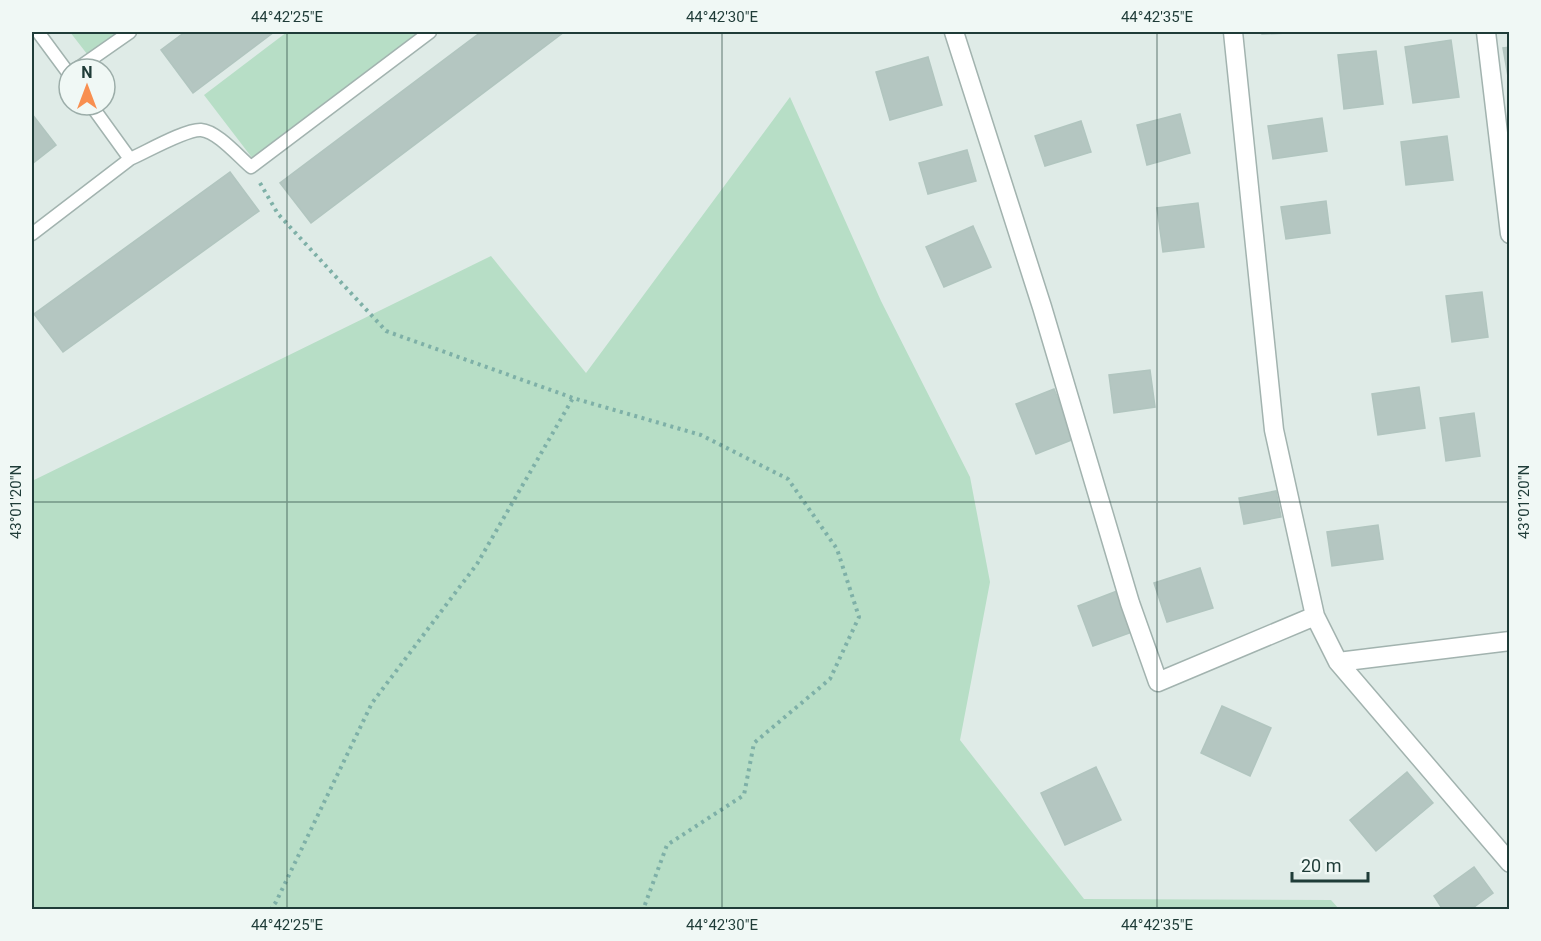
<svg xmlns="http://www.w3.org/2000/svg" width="1541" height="941" viewBox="0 0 1541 941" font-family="Roboto,sans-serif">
<rect width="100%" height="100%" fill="#dfebe7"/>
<path fill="#b7dec6" d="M70 32H136L94 63Z
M287 32H423L253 159 204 95Z
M790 97 881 301 970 477 990 582 960 740 1084 899 1331 900 1339 909H32V481L491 256 586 373Z"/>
<path fill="#b4c6c1" stroke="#b1c5bf" stroke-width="1.5" d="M185 32H274L193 93 161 50Z
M481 32H564L311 223 280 183Z
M1262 32H1314L1262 34Z
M1451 40 1459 97 1413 103 1405 47Z
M1510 47V88L1503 48Z
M1376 51 1383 104 1344 109 1338 55Z
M928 57 942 105 890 120 876 72Z
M32 114 56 145 32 164Z
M1180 114 1190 153 1147 165 1137 125Z
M1322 118 1327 151 1273 159 1268 126Z
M1081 121 1091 152 1045 166 1035 136Z
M1447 136 1453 180 1406 185 1401 142Z
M967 150 976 181 928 194 919 163Z
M230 172 259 211 63 352 34 314Z
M1326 201 1330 233 1286 239 1281 207Z
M1198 203 1204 247 1163 252 1157 208Z
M973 226 991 267 944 287 926 247Z
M1482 292 1488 337 1452 342 1446 296Z
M1150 370 1155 407 1114 413 1109 375Z
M1419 387 1425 428 1378 435 1372 394Z
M1054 389 1074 439 1036 454 1016 404Z
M1474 413 1480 456 1446 461 1440 418Z
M1276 491 1281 517 1244 524 1239 498Z
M1378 525 1383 559 1332 566 1327 532Z
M1200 568 1213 608 1167 622 1154 583Z
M1117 591 1132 632 1093 646 1078 606Z
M1222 706 1271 728 1250 776 1201 753Z
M1096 767 1121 820 1065 845 1041 793Z
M1407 772 1433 803 1376 851 1350 820Z
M1474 867 1493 893 1470 910H1443L1434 896Z"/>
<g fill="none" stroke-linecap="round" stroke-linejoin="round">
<defs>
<path id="service" d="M38 32 69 74
M77 69 130 32
M91 105 130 159C146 152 186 129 201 130 217 131 239 157 251 167L430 32
M32 234 130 159"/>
<path id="minor" d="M954 32 1042 307 1130 603 1158 682 1315 616
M1233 32 1274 430 1315 616 1338 662 1510 863
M1486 32 1510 234
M1338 662 1510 641"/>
</defs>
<use href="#service" stroke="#a2b3af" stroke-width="15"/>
<use href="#minor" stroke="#a2b3af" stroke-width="21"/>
<path stroke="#7eb0a7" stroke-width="4" stroke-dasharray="3 4.5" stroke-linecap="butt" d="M260 183 278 214 386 331 573 398 701 435 788 479 837 549 859 617 830 679 754 743 744 795 667 845 643 910
M270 910 276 902 372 703 477 564 573 398"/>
<use href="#service" stroke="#fff" stroke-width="12"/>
<use href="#minor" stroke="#fff" stroke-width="18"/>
</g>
<path fill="none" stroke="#1f3c38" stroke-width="1.5" stroke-opacity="0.45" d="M287 32V910M722 32V910M1157 32V910M32 502H1510"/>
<rect width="1541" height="941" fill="none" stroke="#f0f8f5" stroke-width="66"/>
<g transform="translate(87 87)"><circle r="28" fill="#f0f8f5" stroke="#9cada9" stroke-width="1.5"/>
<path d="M0-4.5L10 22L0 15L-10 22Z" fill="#f88f50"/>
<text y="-9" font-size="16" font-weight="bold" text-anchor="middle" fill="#1f3c38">N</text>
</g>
<path d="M1292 872v9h76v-9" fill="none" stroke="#1f3c38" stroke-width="3"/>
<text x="1301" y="872" font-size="18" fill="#1f3c38" stroke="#f0f8f5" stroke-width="4.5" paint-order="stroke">20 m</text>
<rect x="33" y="33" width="1475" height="875" fill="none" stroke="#1f3c38" stroke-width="2"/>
<g font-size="15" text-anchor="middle" fill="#1f3c38">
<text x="287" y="22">44°42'25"E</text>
<text x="722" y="22">44°42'30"E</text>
<text x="1157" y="22">44°42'35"E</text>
<text transform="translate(16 502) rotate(-90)" y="5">43°01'20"N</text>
<text transform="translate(1524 502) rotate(-90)" y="5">43°01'20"N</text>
<text x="287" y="930">44°42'25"E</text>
<text x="722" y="930">44°42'30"E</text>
<text x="1157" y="930">44°42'35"E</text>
</g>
</svg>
